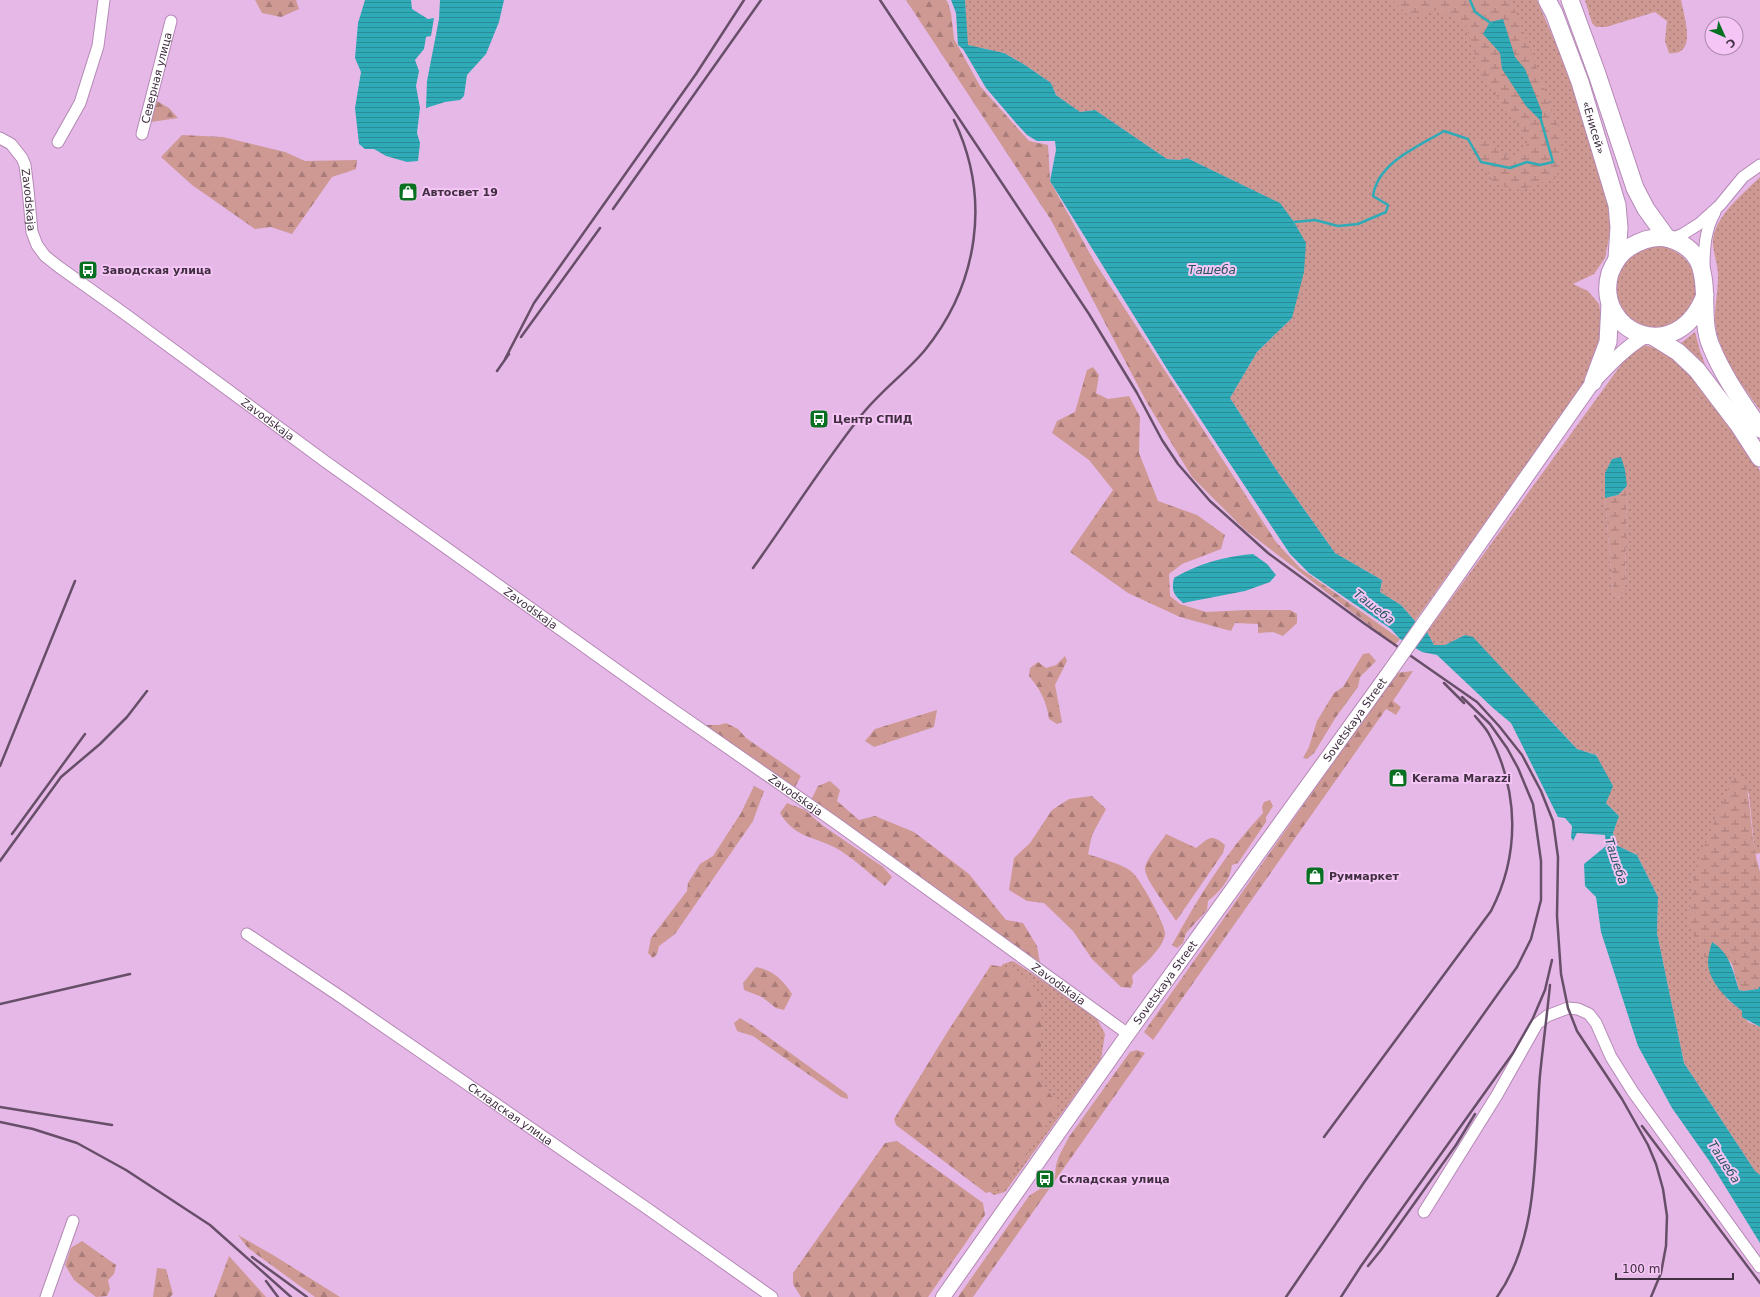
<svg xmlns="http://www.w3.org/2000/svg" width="1760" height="1297" viewBox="0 0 1760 1297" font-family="'DejaVu Sans',sans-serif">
<defs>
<pattern id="grass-dots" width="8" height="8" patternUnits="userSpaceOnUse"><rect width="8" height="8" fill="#ce9893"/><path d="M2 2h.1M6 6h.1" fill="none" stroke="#a97c7a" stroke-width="1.8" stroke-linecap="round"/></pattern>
<pattern id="forest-firs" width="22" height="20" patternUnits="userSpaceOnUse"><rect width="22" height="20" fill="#ce9893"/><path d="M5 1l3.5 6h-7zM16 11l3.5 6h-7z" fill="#a97c7a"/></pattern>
<pattern id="wetland-marsh" width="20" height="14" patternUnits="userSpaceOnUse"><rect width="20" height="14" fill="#ce9893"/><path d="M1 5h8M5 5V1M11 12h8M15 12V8" fill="none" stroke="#a97c7a"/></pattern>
<pattern id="water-rules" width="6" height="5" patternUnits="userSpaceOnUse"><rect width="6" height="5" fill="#2fabb8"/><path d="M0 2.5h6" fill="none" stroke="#298c97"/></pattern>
</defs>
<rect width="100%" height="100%" fill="#e6b8e7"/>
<path fill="url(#grass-dots)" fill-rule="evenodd" d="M965 0H1537L1574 86 1611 208 1610 233 1605 258 1594 274 1573 284 1588 291 1599 304 1601 317V342L1586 380 1415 621 1401 605 1380 592 1382 580 1335 553 1277 471 1230 398 1257 352 1292 318 1294 222 1279 203 1187 158 1179 160 1167 159 1095 110 1080 112 1056 95 1051 83 1025 65 1004 53 967 45Z
M1585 0H1681C1684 16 1698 57 1669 53L1665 41 1667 21 1655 12 1606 27H1596L1592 23Z
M1760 177V410C1741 384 1714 349 1715 315 1715 303 1718 291 1718 279 1719 268 1714 256 1713 245 1711 219 1743 194 1760 177Z
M1657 245C1716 256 1703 330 1653 329 1648 329 1643 326 1638 325 1631 323 1619 313 1617 305 1615 295 1615 284 1615 274L1636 250Z
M1695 332 1700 351 1706 367 1681 343Z
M1644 345C1650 347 1657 348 1662 351 1698 372 1737 435 1760 471V853L1755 854 1749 794 1734 774 1708 964 1714 980 1728 1000 1742 1011 1748 1022 1760 1027V1175L1755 1171 1684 1063 1657 933 1658 897 1637 855 1618 846 1613 833 1619 816 1606 803 1597 755 1577 749 1546 715 1465 635 1445 645H1434L1427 632 1631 351ZM1605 473 1627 486 1625 590 1618 598 1613 593 1605 498Z
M1013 961 1077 1003 1096 1017 1105 1034 1101 1059 1005 1192 994 1195 901 1127 899 1119 1003 964Z"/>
<path fill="url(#forest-firs)" d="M255 0H296L299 9 281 17 262 13Z
M906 0H946L948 3 951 13 954 39 980 86 1029 141 1048 145 1050 181 1094 261 1276 542 1300 568 1400 639 1395 645 1244 529 1192 477 1146 401 1051 220Z
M155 100 169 108 178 118 151 122Z
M182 135 223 137 285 152 305 161 357 160 356 169 332 177 292 234 271 227 255 229 192 185 161 157Z
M1093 367 1099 375 1096 393 1108 399 1129 396 1140 417 1139 453 1158 501 1197 515 1225 535 1221 549 1182 564 1169 574 1170 596 1180 604 1206 612 1247 610H1290L1297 614V623L1283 636 1273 632 1258 633V624L1235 623 1231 631 1180 617 1128 593 1070 552 1113 490 1089 460 1052 433 1057 421 1075 412 1087 370Z
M1369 653 1376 661 1360 677 1358 687 1336 717 1314 753 1307 759 1303 758 1309 747 1317 721 1334 693 1343 687 1363 654Z
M1065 656 1067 661 1055 685 1062 722 1057 724 1049 719C1047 702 1040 689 1029 676L1030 668 1038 662 1046 668 1056 665Z
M1413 671 1393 701 1401 707 1396 715 1386 709 1153 1040 1144 1032 1396 673Z
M937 710 934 727 874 747 865 741 875 729Z
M726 723 738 729 746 738 801 776 795 787 715 735 704 725H719Z
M830 781 840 790 837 801 859 820 875 816 914 832 969 874 1006 920 1023 923 1037 946 1040 963 811 800 818 786Z
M754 786 764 791 753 821 675 934 659 946 657 954 653 958 648 953 651 938 687 891 688 883 700 864 713 856 741 813Z
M1092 796 1106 809 1092 835 1088 854C1101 859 1124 864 1133 873 1140 879 1165 924 1165 933 1165 947 1142 966 1132 976L1133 982 1131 988 1121 987 1092 959 1073 931 1044 903 1027 901 1009 890 1014 858 1030 843 1052 810 1069 799Z
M1270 800 1273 806 1266 817V822L1238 863 1232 865C1230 881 1220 891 1208 901L1207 910 1186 933 1183 943 1177 948 1172 945C1198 898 1226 852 1263 813L1262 807 1264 802Z
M787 803 805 810 822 825 883 867 892 877 885 886C871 875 852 857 836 848 813 836 795 838 780 813Z
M1166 834 1196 848C1209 838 1211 833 1225 845L1223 853 1176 921C1170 910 1144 879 1145 868 1147 857 1160 844 1166 834Z
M991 965 1012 968 1029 980 1042 998 1040 1079 1059 1107 1003 1188 986 1193 896 1125 894 1119 948 1031Z
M756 967C773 970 783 980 792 994L784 1010 776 1008 762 997 744 990 743 983Z
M740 1018 753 1026 847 1094 848 1099 841 1097 753 1036 737 1031 734 1023Z
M1137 1050 1145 1053 973 1297H958L1029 1196 1047 1184 1055 1175 1056 1165 1059 1156 1069 1137 1130 1052Z
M897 1141 983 1203 985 1215 928 1297H801L793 1284V1273L885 1143Z
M238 1235 273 1255 340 1297H315L248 1248Z
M82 1241 116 1265 114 1274 108 1280 110 1289 107 1296 96 1297 74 1280 65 1265 71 1248Z
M229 1256 266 1297H214Z
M157 1268 166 1269 173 1294 170 1297H153Z"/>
<path fill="url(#wetland-marsh)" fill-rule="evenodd" d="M1391 0H1509L1519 19 1564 142 1557 177 1520 190 1494 184 1468 139 1489 140 1509 158 1522 153 1529 140 1482 76 1465 24 1437 10 1411 18ZM1503 19 1515 57 1525 69 1541 122 1526 106 1502 69 1500 53Z
M1627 486 1625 590 1618 598 1613 593 1605 498 1618 495Z
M1734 774H1744C1752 806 1750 840 1760 872V986L1759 989 1743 991 1739 990 1732 964 1712 942 1708 964 1688 924 1695 869Z"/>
<path fill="url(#water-rules)" d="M365 0H411L412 9 428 19 434 18 431 36 426 37 424 49 415 60 419 71 416 86 420 108 417 133 420 143 418 161 407 162 386 156 374 149H365L359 144 355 108 361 72 355 58 358 23Z
M440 0H504L499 22 486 54 467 75 464 96 460 100 445 102 426 108 427 81 439 19Z
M951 0H965L968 45 1004 53 1025 65 1051 83 1056 95 1080 112 1095 110 1167 159 1179 160 1187 158 1280 203 1294 222 1306 243 1304 272 1292 318 1257 352 1230 398 1277 471 1335 553 1382 580 1380 592 1401 605 1415 621 1427 632 1434 645H1445L1465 635 1473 637 1577 749 1596 755 1613 786 1606 803 1619 816 1613 833 1618 846 1637 855 1658 897 1657 933 1684 1063 1755 1171 1760 1175V1243L1710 1162 1672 1108 1638 1046 1601 932 1596 897 1585 886 1584 864 1606 846 1605 835 1577 833 1573 841 1571 837 1572 826 1565 818 1558 817 1511 723 1493 708 1437 655 1422 652 1400 639 1391 629 1309 573 1290 554 1169 372 1050 181 1056 150 1055 141H1037L1027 135 1016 123 986 88 963 49 958 45 956 13Z
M1503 19 1515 57 1525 69 1542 112V122L1526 106 1502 69 1500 53 1483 34 1490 22Z
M1621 457 1625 470 1627 486 1618 495 1605 498V473L1612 459Z
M1253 554 1267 564 1276 575 1270 582 1245 591 1183 603C1174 595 1171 591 1174 578 1197 564 1226 556 1253 554Z
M1712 942C1730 953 1733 971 1739 990L1743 991 1758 989 1760 986V1027L1742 1017V1011C1728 1000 1709 983 1708 963 1708 957 1710 948 1712 942Z"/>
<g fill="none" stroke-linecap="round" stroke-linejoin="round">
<path stroke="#2fabb8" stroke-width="2.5" d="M1470 0 1475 12 1492 24
M1294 222 1315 220 1338 226 1358 224 1386 212 1388 205 1373 196C1378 162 1418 147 1444 131L1468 139 1481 162 1510 168 1527 162 1540 165 1553 162 1541 120"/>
<defs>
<g id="minor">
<path id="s1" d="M142 134 171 21"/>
<path id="s2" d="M0 138 11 144 22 158 25 165 28 189 32 232 37 245 45 256 59 267 125 314 326 462 659 700 833 821 1128 1034"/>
<path d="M58 142 80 103 98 46 104 0"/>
<path d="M1671 239 1683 234 1699 224 1720 205 1743 177 1760 165"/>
<path d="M1704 269C1704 248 1705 230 1715 212"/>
<path id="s3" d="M247 934 341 997 648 1209 772 1297"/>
<path d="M1424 1212 1497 1095 1537 1024 1547 1016 1568 1008 1578 1009 1589 1014 1596 1023 1611 1057 1633 1092 1760 1267"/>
<path d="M46 1297 73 1221"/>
</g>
<g id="major">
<path d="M1438 603 1593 382C1609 365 1625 348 1645 336"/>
<path id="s4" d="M943 1297 1128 1034 1390 671"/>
</g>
<g id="highway">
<path id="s5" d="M1547 0 1554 13 1580 82 1617 205 1619 227 1617 259"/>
<path d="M1570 0 1597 74 1635 188 1646 209 1667 238"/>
<path d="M1705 295C1677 369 1593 332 1610 273 1614 263 1621 252 1630 247 1642 240 1656 235 1670 239 1722 255 1695 309 1711 346 1723 376 1742 402 1760 429"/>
<path d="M1654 337 1678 352 1697 370 1738 424 1760 458"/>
<path d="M1593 382 1608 342 1610 304"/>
</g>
</defs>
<use href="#minor" stroke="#b488b5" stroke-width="13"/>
<use href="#major" stroke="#b488b5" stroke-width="16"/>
<use href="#highway" stroke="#b488b5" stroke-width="19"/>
<use href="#minor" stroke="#fff" stroke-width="11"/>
<use href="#major" stroke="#fff" stroke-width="14"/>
<use href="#highway" stroke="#fff" stroke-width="17"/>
<path stroke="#684f69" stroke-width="2.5" d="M880 0 1089 314 1137 393 1162 440 1178 464 1210 501 1268 553 1365 624 1477 702 1499 726 1522 755 1541 791 1553 821 1558 857 1557 916 1561 974 1568 1008 1577 1031 1622 1099 1648 1145 1656 1164 1663 1189 1667 1216 1666 1246 1661 1273 1651 1297
M613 209 761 0
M521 337 600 228
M505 359 534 303 696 74 744 0
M497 371 509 354
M753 568C789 518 822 465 860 417 879 392 905 374 925 350 979 283 991 197 954 120
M1444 683 1464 703
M0 766 75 581
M12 834 85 734
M0 861 61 777 100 744 127 717 147 691
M0 1004 130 974
M0 1107 112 1125
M0 1122 33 1129 77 1143 126 1170 210 1225 291 1297
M1642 1126 1760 1283
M1324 1137 1491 911C1520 855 1519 792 1490 736 1487 729 1480 722 1475 716
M252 1257 307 1297
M1368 1266 1381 1250 1456 1145 1475 1114
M266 1281 278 1297
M1286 1297 1365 1181 1517 967 1531 939 1541 900V861L1533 804 1518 768 1507 748 1490 724 1462 697
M1341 1297 1361 1266 1513 1053 1533 1018 1545 990 1552 960
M1497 1297C1541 1235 1534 1147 1540 1075 1543 1045 1547 1015 1550 985"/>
<defs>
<path id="major-bridge" d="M1390 671 1438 603"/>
</defs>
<use href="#major-bridge" stroke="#b488b5" stroke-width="16" stroke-linecap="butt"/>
<use href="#major-bridge" stroke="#fff" stroke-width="14"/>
</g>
<defs>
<symbol id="shop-square" viewBox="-11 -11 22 22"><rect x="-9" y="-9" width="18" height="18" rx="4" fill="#077021" stroke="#f4c5f5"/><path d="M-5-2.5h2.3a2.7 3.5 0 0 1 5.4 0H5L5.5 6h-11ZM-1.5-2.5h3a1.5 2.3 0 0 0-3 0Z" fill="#fff"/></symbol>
<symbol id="bus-square" viewBox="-11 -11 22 22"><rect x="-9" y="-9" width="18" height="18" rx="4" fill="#077021" stroke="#f4c5f5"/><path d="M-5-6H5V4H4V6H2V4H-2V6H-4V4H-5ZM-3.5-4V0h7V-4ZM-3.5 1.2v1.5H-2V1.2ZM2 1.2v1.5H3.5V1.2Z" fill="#fff"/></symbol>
</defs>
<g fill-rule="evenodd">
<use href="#shop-square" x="397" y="181" width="22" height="22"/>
<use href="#bus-square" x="77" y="259" width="22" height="22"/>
<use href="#bus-square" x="808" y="408" width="22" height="22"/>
<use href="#shop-square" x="1387" y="767" width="22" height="22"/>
<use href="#shop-square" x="1304" y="865" width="22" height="22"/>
<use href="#bus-square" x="1034" y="1168" width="22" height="22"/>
</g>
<g text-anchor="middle" stroke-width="4" stroke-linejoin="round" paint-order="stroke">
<g font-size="11" fill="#402e41" stroke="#f4c5f5">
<text dy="4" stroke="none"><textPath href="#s1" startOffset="58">Северная улица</textPath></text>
<text dy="4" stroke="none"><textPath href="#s5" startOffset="136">«Енисей»</textPath></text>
<text dy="4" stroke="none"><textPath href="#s2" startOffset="73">Zavodskaja</textPath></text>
<text dy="4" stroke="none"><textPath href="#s2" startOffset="409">Zavodskaja</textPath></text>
<text dy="4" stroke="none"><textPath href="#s2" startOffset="733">Zavodskaja</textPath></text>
<text dy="4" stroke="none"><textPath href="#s4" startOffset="709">Sovetskaya Street</textPath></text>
<text dy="4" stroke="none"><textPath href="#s2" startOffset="1057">Zavodskaja</textPath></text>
<text dy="4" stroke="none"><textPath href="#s4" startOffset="385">Sovetskaya Street</textPath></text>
<text dy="4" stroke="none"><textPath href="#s2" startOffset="1381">Zavodskaja</textPath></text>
<text dy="4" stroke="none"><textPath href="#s3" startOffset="319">Складская улица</textPath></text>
</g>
<g font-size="11" font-weight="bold" fill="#402e41" stroke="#f4c5f5" text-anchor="start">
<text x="422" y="196">Автосвет 19</text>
<text x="102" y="274">Заводская улица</text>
<text x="833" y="423">Центр СПИД</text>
<text x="1412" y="782">Kerama Marazzi</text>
<text x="1329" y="880">Руммаркет</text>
<text x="1059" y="1183">Складская улица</text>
</g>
<g font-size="12" font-style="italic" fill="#24565c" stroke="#f4c5f5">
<text x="1212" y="274">Ташеба</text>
<text transform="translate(1374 607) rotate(38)" y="4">Ташеба</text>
<text transform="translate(1616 861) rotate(72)" y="4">Ташеба</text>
<text transform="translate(1724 1162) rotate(57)" y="4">Ташеба</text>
</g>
</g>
<g transform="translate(1724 36) rotate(135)"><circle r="19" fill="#f4c5f5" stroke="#ac89ad"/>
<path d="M0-3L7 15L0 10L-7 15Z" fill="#077021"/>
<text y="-6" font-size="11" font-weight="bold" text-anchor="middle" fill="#402e41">С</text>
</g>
<path d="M1616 1273v6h117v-6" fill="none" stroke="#402e41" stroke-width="2"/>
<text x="1622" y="1273" font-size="12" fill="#402e41" stroke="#f4c5f5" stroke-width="3" paint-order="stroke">100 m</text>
</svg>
